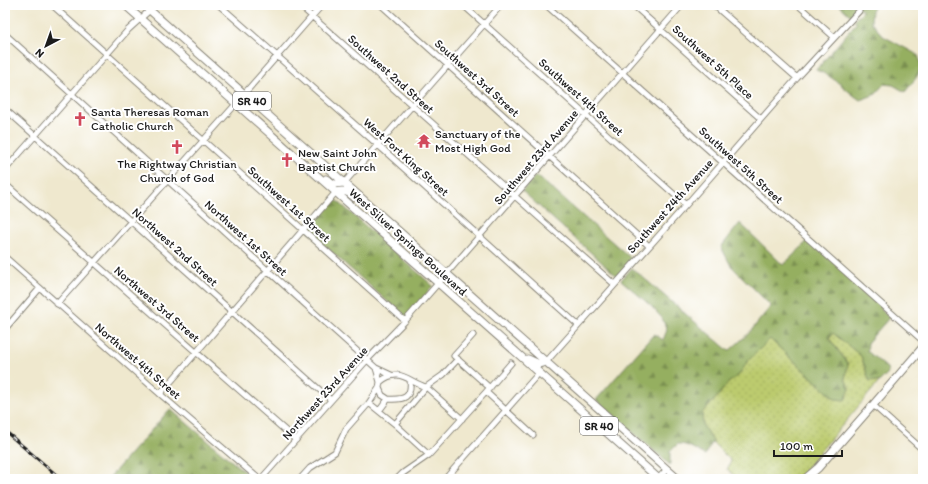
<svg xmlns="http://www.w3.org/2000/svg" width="928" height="484" viewBox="0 0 928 484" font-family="Itim,sans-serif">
<defs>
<pattern id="grass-dots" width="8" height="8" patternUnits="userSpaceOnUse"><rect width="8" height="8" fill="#bccb6e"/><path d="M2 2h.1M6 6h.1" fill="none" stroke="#a1ae5f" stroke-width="1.8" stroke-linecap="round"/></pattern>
<pattern id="forest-firs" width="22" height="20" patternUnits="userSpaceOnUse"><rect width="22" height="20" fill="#95af61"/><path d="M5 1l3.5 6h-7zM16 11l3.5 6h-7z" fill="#798e4f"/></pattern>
</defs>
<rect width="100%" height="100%" fill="#fff"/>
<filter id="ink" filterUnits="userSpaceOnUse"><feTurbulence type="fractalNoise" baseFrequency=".025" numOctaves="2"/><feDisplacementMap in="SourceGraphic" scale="8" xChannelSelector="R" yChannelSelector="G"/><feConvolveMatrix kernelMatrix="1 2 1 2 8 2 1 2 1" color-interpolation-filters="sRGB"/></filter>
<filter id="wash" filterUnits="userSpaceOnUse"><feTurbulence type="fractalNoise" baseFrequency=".012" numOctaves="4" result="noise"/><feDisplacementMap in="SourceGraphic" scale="16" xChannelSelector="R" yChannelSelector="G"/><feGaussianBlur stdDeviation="0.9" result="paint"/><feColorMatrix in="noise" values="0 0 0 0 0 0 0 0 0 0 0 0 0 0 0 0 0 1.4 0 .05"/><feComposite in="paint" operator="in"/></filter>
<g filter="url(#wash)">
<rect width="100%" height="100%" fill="#efe8ce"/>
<path fill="url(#grass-dots)" stroke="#6c7445" d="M833 332 861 356 869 380 879 382 797 479H739L727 470 731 461 712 442 703 426 702 413 717 397 728 383 739 375 747 362 770 339 835 399 850 389 845 379 848 364 829 338Z"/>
<path fill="url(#forest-firs)" stroke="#58663e" d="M839 5H877L872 10 871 22 883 36 918 55 922 67 916 78 905 92 893 85 884 84 874 95 860 100C845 90 834 76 816 70L857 22 854 20 863 11 859 8 851 16Z
M536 175 633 260 618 277 522 191Z
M334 198 433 286 406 318 307 230Z
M740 223 783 265 804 245 808 239 873 297 889 318 867 343 868 346 867 351 887 368 888 373 879 382 869 380 861 356 833 333 829 338 848 364 845 379 850 389 845 400 835 399 770 339 747 362 739 375 728 383 717 397 702 413 703 426 713 441 705 455C695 450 689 444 678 444L670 451V465L596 400 654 334 663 340 667 330 662 318 651 306 621 280 632 268 729 351 749 333 771 306 731 266 721 247Z
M170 409 253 479H108Z"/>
</g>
<g filter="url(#ink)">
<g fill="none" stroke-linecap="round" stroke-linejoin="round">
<defs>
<path id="minor" d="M52 5 405 321
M219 5 377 144 578 325
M299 5 614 284
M381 5 649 246
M463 5 686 205
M546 5 923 341
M633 5 761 119
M714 5 797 78
M798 5 834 37
M5 34 376 368 391 375
M244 94 322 5
M5 109 331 400
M5 170 107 54 128 30 150 10
M344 183 501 5
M5 184 296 440
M5 257 160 394 259 479
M57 304 236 104
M5 329 40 288
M473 335 454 356 490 388
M546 362 686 205 797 78 859 11
M511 363 486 392 533 435
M380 382C400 366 408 382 426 387L443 375 458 359
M379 388 382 395 388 399
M160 394 336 192
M369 403 395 424
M873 405 923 450
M379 411 388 399C404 400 412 398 410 380
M429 455 395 424 426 387 462 419
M261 479 367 360 405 321 682 5
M302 479 301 478 310 468 335 452 346 429 369 403 379 388 380 382 376 368
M397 479 403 473 429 455 486 392
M445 479 539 373
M658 479 667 469"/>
<path id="major" d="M125 5 659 479
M144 5 678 479
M326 179 334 184 344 183
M336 192C344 190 348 191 354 197
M528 359 539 364 546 362
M805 479 818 468 873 405 923 347"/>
</defs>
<use href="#minor" stroke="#868275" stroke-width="7"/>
<use href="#major" stroke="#868275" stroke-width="9"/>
<use href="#minor" stroke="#fff" stroke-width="5"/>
<use href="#major" stroke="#fff" stroke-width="7"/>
<defs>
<path id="rail" d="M5 431 61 479"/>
</defs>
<use href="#rail" stroke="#1c1c1c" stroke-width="3"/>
<use href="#rail" stroke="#fff" stroke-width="1.5" stroke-dasharray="4.5" stroke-linecap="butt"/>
</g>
</g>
<defs>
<symbol id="church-bare" viewBox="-9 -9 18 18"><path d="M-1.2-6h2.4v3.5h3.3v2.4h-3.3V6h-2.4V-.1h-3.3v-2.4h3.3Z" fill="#d1495b" stroke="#fff" stroke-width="2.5" paint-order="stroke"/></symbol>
<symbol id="temple-bare" viewBox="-9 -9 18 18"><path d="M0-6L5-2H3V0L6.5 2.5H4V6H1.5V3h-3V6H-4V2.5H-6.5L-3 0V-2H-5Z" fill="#d1495b" stroke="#fff" stroke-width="2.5" paint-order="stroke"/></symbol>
</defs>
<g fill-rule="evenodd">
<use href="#church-bare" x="70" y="109" width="20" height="20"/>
<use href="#temple-bare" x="414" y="131" width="20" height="20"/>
<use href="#church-bare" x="167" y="137" width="20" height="20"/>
<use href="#church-bare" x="277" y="150" width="20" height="20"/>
</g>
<g text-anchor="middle" stroke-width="4" stroke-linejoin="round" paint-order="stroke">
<g fill="#fff" stroke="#606060" stroke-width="1">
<rect x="233" y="92" width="38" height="18" rx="3"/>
<rect x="580" y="417" width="38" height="18" rx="3"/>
</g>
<g font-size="11" font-weight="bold" fill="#1c1c1c">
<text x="252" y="105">SR 40</text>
<text x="599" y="430">SR 40</text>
</g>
<g font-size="12" fill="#1c1c1c" stroke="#fff">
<text transform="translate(713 62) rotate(42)" y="4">Southwest 5th Place</text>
<text transform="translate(391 74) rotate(42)" y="4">Southwest 2nd Street</text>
<text transform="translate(477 78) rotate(42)" y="4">Southwest 3rd Street</text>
<text transform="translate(581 97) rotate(42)" y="4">Southwest 4th Street</text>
<text transform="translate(406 157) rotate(42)" y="4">West Fort King Street</text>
<text transform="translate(536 157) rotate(-49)" y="4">Southwest 23rd Avenue</text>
<text transform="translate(741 165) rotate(42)" y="4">Southwest 5th Street</text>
<text transform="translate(289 204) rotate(42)" y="4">Southwest 1st Street</text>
<text transform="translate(670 206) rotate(-48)" y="4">Southwest 24th Avenue</text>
<text transform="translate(246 238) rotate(42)" y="4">Northwest 1st Street</text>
<text transform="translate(408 242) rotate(42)" y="4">West Silver Springs Boulevard</text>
<text transform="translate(175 247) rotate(42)" y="4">Northwest 2nd Street</text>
<text transform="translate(157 304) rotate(41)" y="4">Northwest 3rd Street</text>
<text transform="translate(138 361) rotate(41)" y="4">Northwest 4th Street</text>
<text transform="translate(325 393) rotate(-48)" y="4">Northwest 23rd Avenue</text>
</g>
<g font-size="12" fill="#1c1c1c" stroke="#fff" text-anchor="start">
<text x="91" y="116">Santa Theresas Roman<tspan x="91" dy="14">Catholic Church</tspan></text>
<text x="435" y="138">Sanctuary of the<tspan x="435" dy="14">Most High God</tspan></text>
<text x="298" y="157">New Saint John<tspan x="298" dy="14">Baptist Church</tspan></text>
<text x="177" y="168" text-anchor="middle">The Rightway Christian<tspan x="177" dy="14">Church of God</tspan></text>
</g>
</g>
<rect width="928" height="484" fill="none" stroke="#fff" stroke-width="20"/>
<g transform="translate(46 46) rotate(221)" stroke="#ffffff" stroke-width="3" paint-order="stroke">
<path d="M0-3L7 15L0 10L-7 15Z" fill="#1c1c1c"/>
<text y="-6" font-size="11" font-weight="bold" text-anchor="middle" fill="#1c1c1c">N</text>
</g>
<path d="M774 450v6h68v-6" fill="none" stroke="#1c1c1c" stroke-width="2"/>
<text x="780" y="450" font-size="12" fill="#1c1c1c" stroke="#ffffff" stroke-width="3" paint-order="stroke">100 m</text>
</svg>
